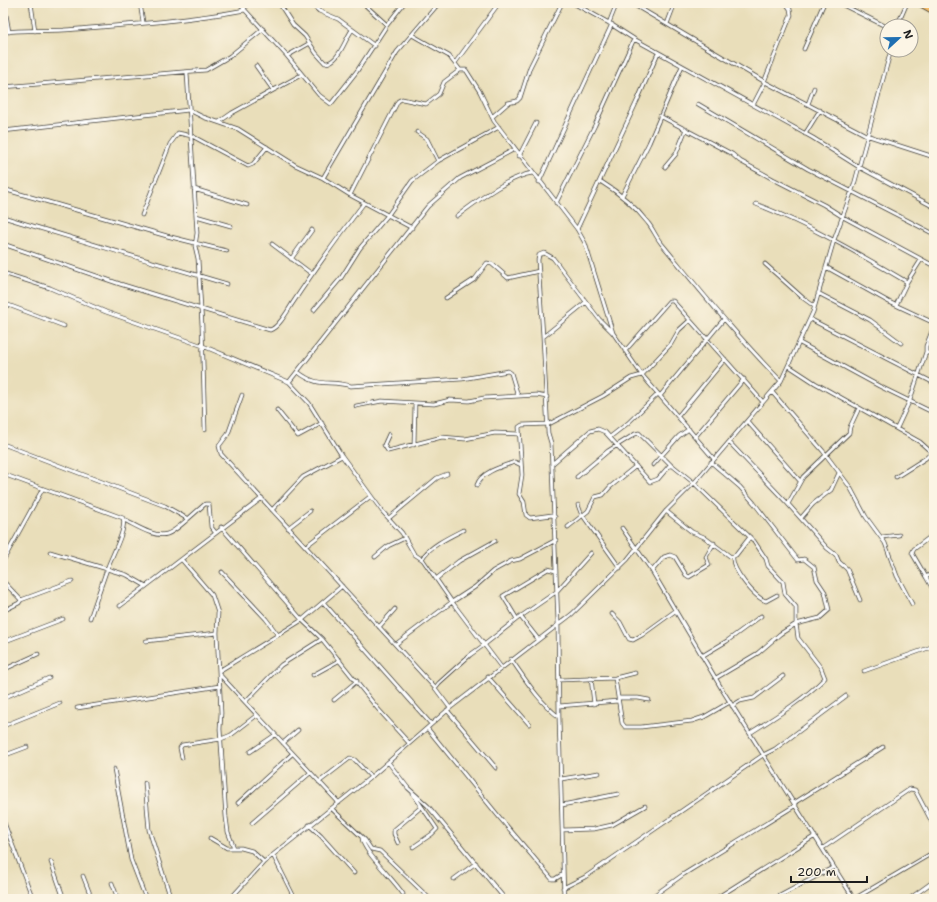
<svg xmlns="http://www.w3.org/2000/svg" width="937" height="902" viewBox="0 0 937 902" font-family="'Shantell Sans',sans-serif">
<rect width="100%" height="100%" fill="#fcf5e5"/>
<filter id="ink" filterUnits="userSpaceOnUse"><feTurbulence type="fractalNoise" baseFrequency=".025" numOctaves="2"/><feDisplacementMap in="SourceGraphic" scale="8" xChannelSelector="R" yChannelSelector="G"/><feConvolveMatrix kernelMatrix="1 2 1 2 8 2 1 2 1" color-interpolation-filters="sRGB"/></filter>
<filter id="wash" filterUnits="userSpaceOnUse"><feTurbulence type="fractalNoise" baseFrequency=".012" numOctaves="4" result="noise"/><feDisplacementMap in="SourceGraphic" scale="16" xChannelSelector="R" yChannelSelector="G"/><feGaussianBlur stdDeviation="0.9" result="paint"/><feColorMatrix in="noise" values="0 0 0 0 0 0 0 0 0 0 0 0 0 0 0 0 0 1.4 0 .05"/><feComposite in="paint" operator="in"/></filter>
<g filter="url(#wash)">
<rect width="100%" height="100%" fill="#e9deba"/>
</g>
<g filter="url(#ink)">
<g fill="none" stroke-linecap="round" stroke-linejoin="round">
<defs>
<path id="minor" d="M4 3 9 32
M31 3 35 31
M140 3 143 22
M239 3 245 10
M279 3 293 25 305 36 316 53 325 63C339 63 345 39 352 30
M310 3 319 11 338 19 375 46
M573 3 609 23 634 39 813 138 859 167 934 207
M631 3 765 82 866 135 934 157
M839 3 887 27
M364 4 387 25
M244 8 251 3
M609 23 617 3
M667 24 675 3
M897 26 907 3
M3 32C23 30 43 31 64 30 124 25 186 21 245 10L287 56 319 95 331 104 357 71 387 25 404 3
M412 35 449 56 460 70
M804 49 824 3
M287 56 310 43
M455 63 499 3
M256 66 273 90
M187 73 197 233 195 246 198 259 202 326 205 430
M764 82 791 15 790 9 786 3
M3 87 206 70 230 56 263 29
M698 104 808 169 934 234
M808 104 814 88
M753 105 765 82
M660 116 732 154 740 161 773 179 824 205 843 217 934 266
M492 117 508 103 517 101 520 98 530 67 562 3
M219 122 232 113 301 75
M3 131 189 110 203 117 238 129 295 165 323 178 350 195 412 228
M417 132 427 139 438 161
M805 134 820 110
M519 156 536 123
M665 167 676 154 686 129
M323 178 397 52 439 3
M600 181C618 192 635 206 648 223 653 229 656 237 661 243 700 290 738 338 781 381
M539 182 612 24
M3 189 167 236 227 251
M194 189 247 205
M350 195 398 101 402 99 426 104 439 94 444 82 460 70H466L480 92 494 121 577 229 585 243 613 333
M622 196 649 143 682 66
M556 203 595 125 634 39
M756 204C809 225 858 253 907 282
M142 215 170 144 178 133 192 136 248 166 253 164 267 147
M196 216 231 226
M457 216C476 202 509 176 533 173
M3 217C78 240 152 262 227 284
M577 229 638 99 658 53
M3 244 120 284 270 330C279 327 287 312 292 304 315 269 339 236 364 203
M272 244 312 274
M291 259 312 230
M765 264 803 298 814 306
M826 267 889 302 934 323
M3 273 50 288 106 312 203 346 289 382 309 403 342 456 382 511 402 533 414 554 423 560 452 602 396 644
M818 293 870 320 901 343
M446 298 475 279 487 263 492 264 508 278 539 271
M3 303 64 326
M896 305 907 282 921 260
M314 310 341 278 360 248 388 215 412 181 438 161 499 127
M810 319 934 383
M934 326 926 346V352L934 356
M543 337 538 260 539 255 544 253 553 258 599 319 613 333 642 375 714 459
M800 343 879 386 934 413
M625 351 669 301H673L763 402
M789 366 815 383 920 442 930 451V454L926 458 896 477
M298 372C320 389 328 379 351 386L462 379 508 371 511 373 518 396
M289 382 428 206 460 178 515 149
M772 392 823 451 850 487 866 517 885 543 897 576 912 604
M242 395 228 434 219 446 221 454 435 688
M660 396 724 319
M356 406 382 401 434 404 450 400 469 401 484 398 536 395 547 397
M277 410 298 436 322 423
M678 416 725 359
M747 421 800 481
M897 428 910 400 926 352
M389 434 384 445 388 451 442 437 465 439 495 433 519 434
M610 437 628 423 658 394
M695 437 744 379
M729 442 788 504 803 477 849 433 850 427 859 408
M3 444 139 496 165 506 188 519 205 504H209L211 527 215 532
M414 445 415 403
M711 462 740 487 754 503 798 560 804 559 814 567 817 580 825 592 829 610 820 618 796 624 798 638 821 668 825 678C803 700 777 716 750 733
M552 464 590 431 598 429 605 432 650 482 658 479 669 466H673L694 483 754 541 766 559 768 566 783 582 785 594 796 607V624L780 634 758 653 716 678
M653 465 679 436 689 429
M3 474 123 518C127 529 111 557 107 569L127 575 146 586
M577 477 608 451 635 434 639 433 671 465
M477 485C481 472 503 466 515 462L521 465
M788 504 827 548 836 555 839 562 847 569 860 600
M578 505 581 513 620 568
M272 510 303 477 342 456
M666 511 692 532 704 537 731 557 736 555 750 537
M555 517 552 515 530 518 526 515 524 502 519 494 522 475 519 427 522 425 549 424 603 396 631 378 642 375 671 344 679 330 690 320
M389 518 437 478 447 474
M801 518 813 504 831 490 839 473
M124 520C135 525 154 538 167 534 174 532 182 524 188 519
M221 527 302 620 322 639 378 709 409 743
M568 527 588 511 595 497 603 495 610 487 636 466
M288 528 310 511
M622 528 652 571 723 691 854 899 934 852
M882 537 899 535
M306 546 371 496
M50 552 107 569 90 618
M375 557 388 546 405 538
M733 557C731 569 755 598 766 601L777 595
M422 559C428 547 451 536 463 530
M182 560 212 595 218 613 217 633 221 713 220 729 226 817 228 832 234 848
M3 561 42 490
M652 571 664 557 670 555 675 557 686 575 689 577 709 565 706 557 714 543
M222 572 266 619 278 635 302 620 342 586
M934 572 926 577 934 591
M926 577 912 553 914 549 934 534
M436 579 459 561 495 541
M3 581 21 600 19 603 3 611
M21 600 72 581
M323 602 431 724
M120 606 262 498
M612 614 620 622 629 639 633 640 642 635 675 611
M520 616 538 639
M517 619 503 596 548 569 556 571
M379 627 395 609
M146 641 217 633
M3 642 63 619
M702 656 727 641 761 616
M511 659C525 679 539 702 559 717
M501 667 452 602 475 587 493 571 511 561 520 559 556 540
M3 670 38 654
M219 671 278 635
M864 671 934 646
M220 675 339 803
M313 675 340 660
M488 677 529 724
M591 678 594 704
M615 678 622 723 625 727H641L692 721 704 717 730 702
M559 680 615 678 635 673
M3 698 49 678
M618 698H638L649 700
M334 700 357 681
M245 702 281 665 322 639
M559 706 618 701
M732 706 740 701 754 698 783 676
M77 708 220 686
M450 708 435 688 439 683 470 655 484 645 517 619 556 592 591 553
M447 710 496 768
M3 726 60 703
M427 728 500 818 552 879H555L563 874
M283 743 298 730
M250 752 275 735
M3 756 27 747
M182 758 180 748 182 745 221 739 231 735 257 715
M388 762 408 788 428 806 505 899
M114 769 131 860 146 899
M561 779 599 773
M319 782 350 758 355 760 371 777
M145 783 149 830 171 899
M238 803 292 754
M794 803 883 747
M562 805 618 794
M332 809 365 840 371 849 380 851 430 899
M3 820 33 899
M252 823 310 773
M309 825 321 836 354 873
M562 830 594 829 612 825 645 806
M362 837C361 850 395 880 403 894
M210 838 227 848H241L252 851 264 862
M398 843 394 834V830L420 808V804L413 794
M413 847 432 834 437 829 420 804
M823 848 910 789 915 790 934 826
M273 855 295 899
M51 862 64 899
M83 876 92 899
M454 879 476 863
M112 883 118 899
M563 888 585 877 763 755 775 749 846 696
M230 899 264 862 371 777 450 708 572 614 627 560 666 511 694 483 781 381 813 312 834 240 854 185 891 50
M558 899 564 896
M564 899 559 717 558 623 551 443 548 433 543 337 586 302
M649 899 684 874 796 805
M715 899 815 836
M774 899 834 867
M909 899 934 881"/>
<path id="highway" d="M918 3 934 12
M931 3 934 5"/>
</defs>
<use href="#minor" stroke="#3b3934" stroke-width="4.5"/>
<use href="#highway" stroke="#3b3934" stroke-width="5.5"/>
<use href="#minor" stroke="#fff" stroke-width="3"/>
<use href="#highway" stroke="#f8bf6c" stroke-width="4"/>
</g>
</g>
<rect width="937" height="902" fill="none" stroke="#fcf5e5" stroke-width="16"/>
<g transform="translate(899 38) rotate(68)"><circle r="19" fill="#fcf5e5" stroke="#a29e95"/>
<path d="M0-3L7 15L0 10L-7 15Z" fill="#1f6fb2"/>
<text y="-6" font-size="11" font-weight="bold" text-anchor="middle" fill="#1c1c1c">N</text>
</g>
<path d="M791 876v6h76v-6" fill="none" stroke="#1c1c1c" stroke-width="2"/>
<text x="797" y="876" font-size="12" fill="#1c1c1c" stroke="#fcf5e5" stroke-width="3" paint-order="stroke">200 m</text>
</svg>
